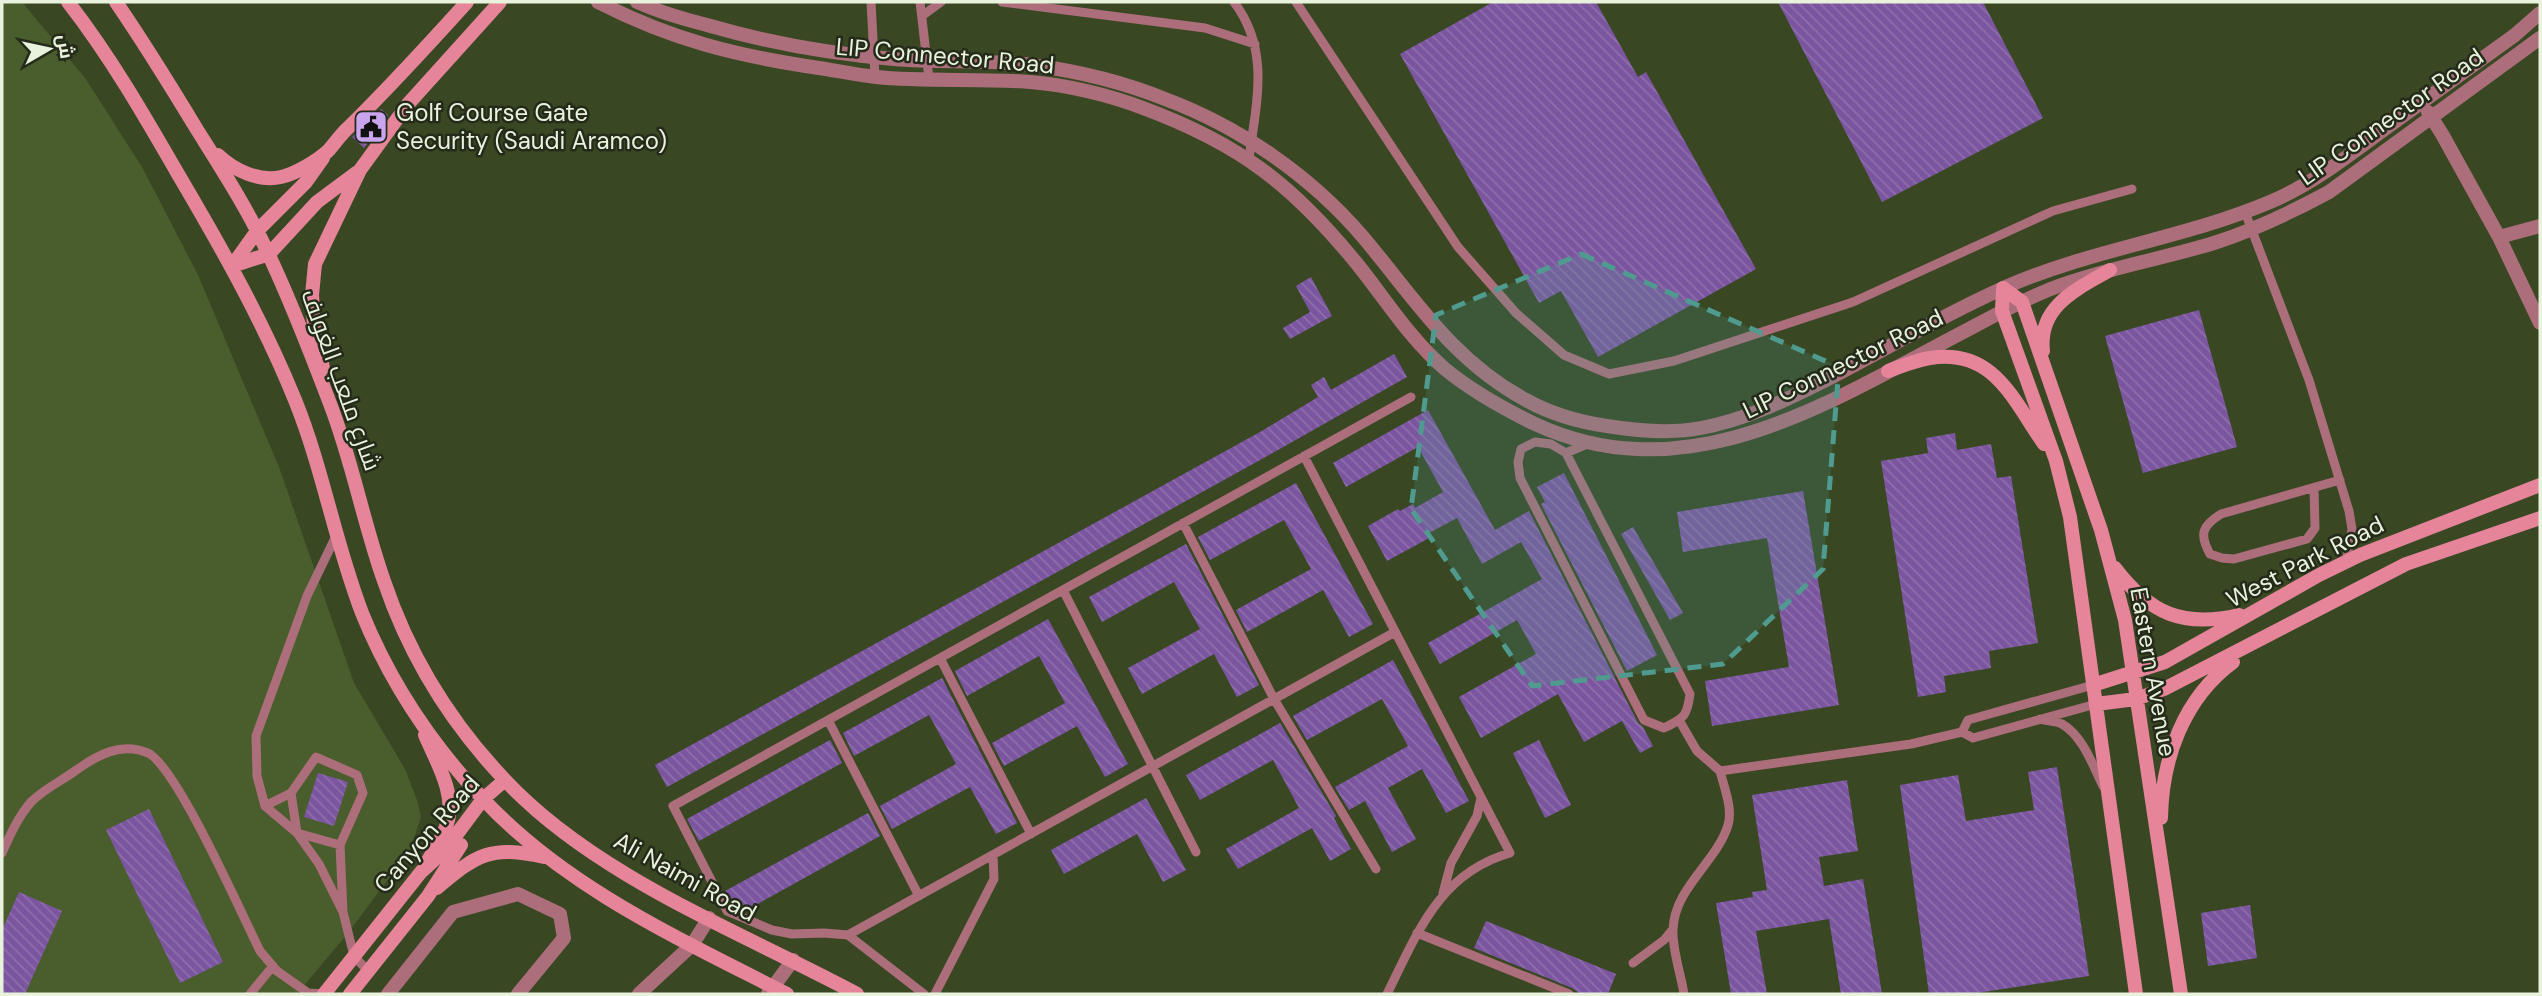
<svg xmlns="http://www.w3.org/2000/svg" width="2542" height="996" viewBox="0 0 2542 996" font-family="'DM Sans',Cairo,sans-serif">
<defs>
<pattern id="building-back-hatch" width="6" height="6" patternUnits="userSpaceOnUse" patternTransform="scale(1.75)"><rect width="6" height="6" fill="#7b559f"/><path d="M-1 5l2 2M0 0l6 6M5-1l2 2" fill="none" stroke="#8e6eac"/></pattern>
</defs>
<rect width="100%" height="100%" fill="#394823"/>
<path fill="#4a5d2c" d="M2 2H22L85 78 142 167 198 275 279 467 354 683 405 769 417 800 421 817 410 850 348 933 297 994H2Z"/>
<path fill="url(#building-back-hatch)" d="M1493 2H1596L1638 77 1646 72 1756 269 1598 357 1561 291 1539 303 1400 54Z
M1778 2H1983L2043 118 1882 202Z
M381 109 388 115 364 148 352 137Z
M1311 277 1332 316 1290 339 1283 328 1310 312 1296 286Z
M2199 310 2237 447 2143 473 2105 336Z
M1394 354 1407 377 1253 464 667 787 655 765 1260 432 1318 397 1311 385 1324 377 1331 390Z
M1428 410 1495 530 1529 511 1638 723 1643 727 1653 746 1640 753 1622 721 1584 742 1558 694 1481 738 1459 697 1536 654 1517 620 1440 664 1428 643 1542 579 1521 542 1482 564 1457 518 1429 533 1431 537 1387 561 1368 526 1398 509 1400 511 1413 504 1415 508 1443 492 1418 447 1346 487 1333 463Z
M1955 433 1957 450 1991 444 1997 478 2011 476 2038 643 1989 651 1991 668 1944 676 1946 692 1918 697 1881 461 1928 453 1926 438Z
M1564 473 1657 655 1627 671 1541 504 1545 502 1537 487Z
M1296 483 1373 624 1349 637 1323 590 1247 632 1236 610 1311 569 1284 520 1210 560 1198 537Z
M1803 491 1839 705 1712 726 1705 681 1789 667 1767 538 1683 552 1677 512Z
M1633 527 1683 613 1670 620 1621 534Z
M1186 544 1259 685 1237 697 1214 654 1142 694 1128 668 1200 629 1174 582 1102 622 1089 597Z
M1048 619 1128 764 1105 777 1077 726 1004 766 992 743 1065 703 1039 656 967 696 955 671Z
M1393 660 1469 801 1446 813 1422 769 1388 788 1416 839 1392 852 1365 801 1349 810 1335 787 1408 746 1382 699 1307 740 1293 716Z
M942 678 1017 823 996 834 970 787 892 829 880 806 956 764 929 715 854 756 843 733Z
M1280 723 1336 816 1334 818 1351 849 1330 861 1312 828 1238 869 1226 849 1299 808 1273 760 1200 800 1186 775Z
M830 740 842 763 699 841 687 819Z
M1539 740 1571 805 1545 818 1513 753Z
M2057 767 2089 976 1970 994H1929L1900 785 1958 775 1966 821 2034 810 2028 772Z
M318 773 348 782 334 826 304 817Z
M1847 780 1858 851 1819 857 1824 886 1863 879 1882 994H1841L1829 919 1756 931 1767 994H1731L1716 903 1753 897 1752 892 1767 890 1752 795Z
M1146 798 1186 870 1163 882 1137 834 1064 874 1051 850Z
M149 809 223 962 180 983 106 830Z
M868 813 880 836 745 911 734 906 725 891Z
M19 892 62 911 25 994H2V930Z
M2250 905 2257 958 2208 966 2201 913Z
M1486 921 1616 974 1608 994H1581L1572 988 1474 948Z"/>
<g fill="none" stroke-linecap="round" stroke-linejoin="round">
<path stroke="#ac6e7b" stroke-width="9" d="M871 2 875 77
M920 2 929 79
M1002 2 1205 28 1255 44
M1234 2C1271 51 1256 103 1249 159
M1296 2 1458 247 1516 313 1564 355 1609 374 1674 361 1853 302 2053 211 2132 189
M922 16 941 2
M2245 212 2309 380 2349 511 2352 529 2346 562
M1535 442 1551 444 1566 453 1690 694C1687 717 1684 718 1664 728L1644 720 1520 478 1518 462 1521 449Z
M1566 453 1589 443
M1304 456 1510 853C1439 873 1417 934 1387 994
M2314 488 2315 528 2307 539 2234 559 2222 558 2210 554C2199 534 2202 526 2221 514L2340 480
M1183 523 1274 699 1376 869
M336 536 307 596 256 736 257 776 265 806 297 833 319 864 343 912
M1063 590 1196 852
M940 658 1031 834
M2093 685 1968 720 1962 732 1973 738 2096 704
M2040 719C2046 721 2056 721 2062 724 2083 736 2093 766 2103 786
M828 720 919 896
M1679 720 1697 751 1720 771 1911 744 1962 732
M265 806 291 793
M340 845 297 833 291 793 316 757 357 775 363 793 340 845 343 912 354 956 368 971
M2 853C10 835 18 817 31 802 43 790 61 781 75 771 96 756 121 741 148 753 177 767 242 915 260 951L277 971 308 993 325 994
M1443 893 1451 863 1477 816 1481 798
M1417 933 1569 994
M848 935 1395 632
M1633 963 1664 940 1673 929
M250 994 273 966
M924 994 848 935 824 933 792 934 772 930 727 911 673 806 1411 397
M935 994 994 879 993 855
M1684 994C1681 975 1672 949 1673 930 1674 888 1717 862 1728 825 1733 809 1724 787 1720 771"/>
<path stroke="#ac6e7b" stroke-width="14" d="M598 2C672 40 737 56 819 68 838 71 857 75 876 77 927 82 979 78 1031 82 1067 85 1109 95 1143 108 1240 144 1293 185 1358 265 1386 300 1410 339 1445 369 1473 392 1502 408 1535 424 1691 496 1834 399 1969 329 1997 314 2026 298 2056 287 2107 268 2162 259 2214 243 2254 230 2292 212 2329 192L2540 38
M637 2C659 12 683 19 707 25 769 43 831 54 894 59 940 63 986 59 1032 65 1077 71 1123 82 1165 99 1240 127 1311 176 1363 237 1416 300 1452 360 1526 400 1551 414 1579 422 1607 426 1638 431 1670 434 1701 428 1744 420 1782 402 1820 383 1883 351 1944 314 2008 286 2093 249 2185 238 2270 202 2313 184 2349 155 2386 128 2429 97 2472 66 2515 35L2540 13
M2428 112 2442 134 2499 237 2540 323
M2499 237 2540 226
M388 994 453 912 518 894 560 914 564 938 518 994
M639 994 692 945 709 918
M768 994 793 960"/>
<path stroke="#e6849a" stroke-width="14" d="M68 2C110 56 144 115 178 174 221 247 263 321 295 400 323 469 335 543 362 613 390 682 432 745 483 799 566 888 680 939 787 994
M116 2C144 43 170 85 196 128 221 168 247 208 267 251 290 299 310 351 329 401 352 459 363 522 384 581 409 655 450 722 504 779 594 876 741 932 857 994
M218 155C234 170 258 182 281 177 295 174 317 161 328 151 335 143 341 134 349 127 390 87 429 44 467 2
M232 266 269 254 317 202 356 173
M232 266 257 231 306 182 323 158
M2003 288 2022 302 2101 530 2125 620 2181 994
M2003 288 2002 311 2056 461 2070 517 2136 994
M2043 351C2038 306 2077 289 2110 270
M323 368 314 327 312 295 315 264 360 170 408 104 500 2
M1888 371C1902 366 1916 360 1930 358 1994 348 2013 400 2044 444
M2115 568C2150 614 2183 628 2239 615
M2093 685 2165 662 2319 575 2360 555 2540 485
M2096 704 2136 699 2164 689 2406 564 2540 518
M425 735C436 761 457 795 447 824 443 837 434 850 427 862
M2161 818C2162 758 2184 698 2233 662
M437 888C477 854 491 845 544 857
M324 994 421 872 445 850 483 799 505 780
M350 994 428 896 461 845"/>
</g>
<path fill="#509b8f" fill-opacity="0.2" stroke="#509b8f" stroke-width="5" stroke-dasharray="14 9" stroke-linejoin="round" d="M1581 254 1839 367 1823 569 1723 664 1532 686 1411 509 1436 315Z"/>
<defs>
<symbol id="civic-square" viewBox="-11 -11 22 22"><rect x="-9" y="-9" width="18" height="18" rx="4" fill="#c9a5ee" stroke="#252b1b"/><path d="M-.6-6.5H3V-4.5H.6V-3L4-1V1h2V6H-6V1h2V-1L-.6-3ZM-1.2 2.5V6h2.4V2.5Z" fill="#111"/></symbol>
</defs>
<g fill-rule="evenodd">
<use href="#civic-square" x="352" y="108" width="38" height="38"/>
</g>
<g text-anchor="middle" stroke-width="5" stroke-linejoin="round" paint-order="stroke">
<g font-size="24" fill="#e9f2dc" stroke="#252b1b">
<text transform="translate(945 56) rotate(5)" y="8">LIP Connector Road</text>
<text transform="translate(2391 117) rotate(-35)" y="8">LIP Connector Road</text>
<text transform="translate(1843 364) rotate(-26)" y="8">LIP Connector Road</text>
<text transform="translate(341 380) rotate(70)" y="8">شارع ملعب الغولف</text>
<text transform="translate(2305 562) rotate(-27)" y="8">West Park Road</text>
<text transform="translate(2153 672) rotate(80)" y="8">Eastern Avenue</text>
<text transform="translate(427 834) rotate(-49)" y="8">Canyon Road</text>
<text transform="translate(685 877) rotate(29)" y="8">Ali Naimi Road</text>
</g>
<g font-size="24" fill="#e9f2dc" stroke="#252b1b" text-anchor="start">
<text x="396" y="121">Golf Course Gate<tspan x="396" dy="28">Security (Saudi Aramco)</tspan></text>
</g>
</g>
<rect width="2542" height="996" fill="none" stroke="#e9f2dc" stroke-width="7"/>
<g transform="translate(49 49) rotate(81)" stroke="#252b1b" stroke-width="5" paint-order="stroke">
<path d="M0-5L12 26L0 18L-12 26Z" fill="#e9f2dc"/>
<text y="-10" font-size="19" font-weight="bold" text-anchor="middle" fill="#e9f2dc">ش</text>
</g>
</svg>
